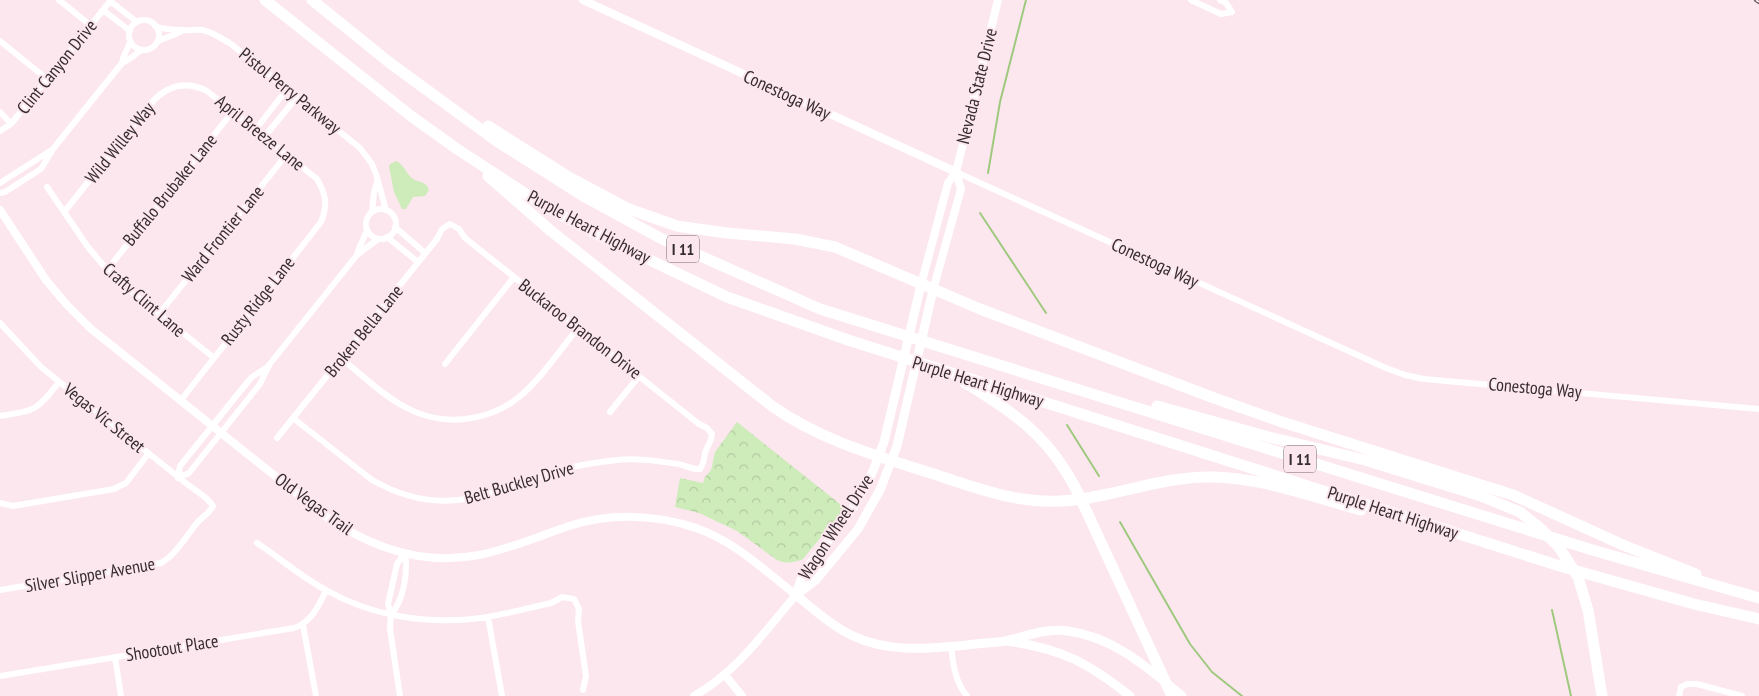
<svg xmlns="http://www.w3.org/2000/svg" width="1759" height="696" viewBox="0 0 1759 696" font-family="'PT Sans Narrow',sans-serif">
<defs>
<pattern id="park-crowns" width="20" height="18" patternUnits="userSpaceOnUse" patternTransform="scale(1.25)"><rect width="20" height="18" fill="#ceebba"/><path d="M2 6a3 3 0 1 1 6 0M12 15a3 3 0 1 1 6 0" fill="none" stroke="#b2caa0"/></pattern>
</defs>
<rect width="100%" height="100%" fill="#fde7ef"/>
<path fill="#ceebba" d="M396 161C405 165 406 174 413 179 420 183 426 181 429 190L425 196 413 197 406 209H402L394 192 389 167 390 164Z"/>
<path fill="url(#park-crowns)" d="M737 422 845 508 803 559C794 563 786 564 777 560L737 531 699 513 675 507 680 478 703 483 705 477 711 470 715 452Z"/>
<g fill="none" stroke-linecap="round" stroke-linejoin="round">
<path stroke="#9fc97e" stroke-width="2" d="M988 173 1000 102 1026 0
M980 213 1046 313
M1067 425 1099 476
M1120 522 1190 644 1212 672 1242 696
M1552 610 1571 696"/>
<path stroke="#fff" stroke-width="6" d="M59 0 90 25
M1191 0 1221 14 1232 12 1226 3 1220 0
M110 1 137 22
M103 10 130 31
M129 35a15 15 0 1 1 30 0a15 15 0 1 1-30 0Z
M155 26C163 29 174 30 182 30 189 31 195 29 202 30 213 32 221 38 231 44L360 148 372 164 376 174 386 210
M0 41 47 79
M157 42C165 37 174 36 182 31
M122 63C123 54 128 50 130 42
M0 112 11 124
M256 129 287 89
M0 131 11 124 111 0
M265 136 297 97
M956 172 1386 368 1405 375 1424 379 1759 409
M0 183 50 151
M47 187 88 247 114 278 213 357
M0 193 5 192 41 169 53 149 122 63C130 60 135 54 142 50
M366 224a15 15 0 1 1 30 0a15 15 0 1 1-30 0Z
M64 212 154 100C170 84 187 81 207 91L317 179C326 194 328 205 321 222L181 400
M372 212 374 192 377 182
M395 227 425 253
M387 237 418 262
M357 255C359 246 364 239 367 230
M107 270 233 111
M159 314 287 154
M0 323 41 367 187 484C197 492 207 496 213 506 208 515 203 516 197 523 186 536 176 555 161 563L0 590
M342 359C362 375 382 395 405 407 441 427 487 423 519 397 541 379 560 350 578 328
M445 364 514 277
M610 412 639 376
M0 416C37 410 36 411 59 382
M277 438 437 239 442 229 450 224 459 229 465 238 699 424 707 428 712 434C711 444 707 445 705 453 704 460 704 463 700 469 692 470 686 465 678 464 658 461 638 458 617 460 600 462 582 464 565 469 491 489 448 523 372 480L293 418
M178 478 189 473 260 384 269 365 357 255 378 239
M178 478 180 466 246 384 252 377 269 366
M0 503 13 506 114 489 126 483 148 454
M257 543C280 558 301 577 326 590 369 615 423 624 473 619 499 616 525 609 551 603L562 597 574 599 579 609 578 621 586 676 583 690
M391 614C404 601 408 571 405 553
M488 617 502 696
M303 625 316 696
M951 646C953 664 955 682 967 696
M115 657 121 696
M0 676 294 628C312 622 318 606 326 591
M400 696 390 629 391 614 388 604 397 564 405 553
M1679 696 1681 687 1687 684H1697L1742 696"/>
<path stroke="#fff" stroke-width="8" d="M583 0 956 172
M0 210 46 280 67 305 90 328 325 516C370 547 423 566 479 555 510 549 539 536 569 526 610 513 655 514 696 528 734 541 764 570 796 595 764 632 737 672 694 696
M921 285 948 183 956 172 998 0
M933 290 961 189 956 172
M725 675 742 696"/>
<path stroke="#fff" stroke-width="9" d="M796 595C813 609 831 625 851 635 888 653 928 649 967 645 979 643 993 643 1005 641 1027 636 1046 628 1068 631 1114 637 1148 668 1182 696
M796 595 816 580 858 529 880 490 897 446 933 290
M796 595 803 573 848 515 858 500 873 471 884 442 921 285
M1007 641C1062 649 1087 662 1130 696"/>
<path stroke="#fff" stroke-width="11" d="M265 0 411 116 457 149 546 207 602 237 727 297 848 340 1563 567 1694 604 1759 619
M312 0 390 63 498 142 585 197 662 239 820 309 1589 549 1759 598
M488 126 567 176 629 209 677 226 727 233 795 239 835 247 980 309 1214 398 1282 422 1513 495 1623 545 1696 574
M488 176 551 231 772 406C817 438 870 454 921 470 967 484 1012 504 1061 501 1114 498 1159 476 1213 477 1264 478 1313 497 1361 510
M964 382C1017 414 1051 438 1079 495L1172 696
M1157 406 1269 437 1365 460 1481 496 1520 512 1539 527 1559 547 1578 577 1588 610 1602 696"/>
<defs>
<path id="rail" d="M1756 0 1759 2"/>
</defs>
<use href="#rail" stroke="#61555a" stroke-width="4"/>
<use href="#rail" stroke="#fde7ef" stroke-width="2" stroke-dasharray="5.5" stroke-linecap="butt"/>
</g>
<g text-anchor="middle" stroke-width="4" stroke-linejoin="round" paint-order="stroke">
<g fill="#fde7ef" stroke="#726569" stroke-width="1">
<rect x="667" y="235.5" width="32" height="27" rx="4"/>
<rect x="1284" y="445.5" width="32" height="27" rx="4"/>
</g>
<g font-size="16" font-weight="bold" fill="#362d30">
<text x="683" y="255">I 11</text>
<text x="1300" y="465">I 11</text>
</g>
<g font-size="18" fill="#362d30" stroke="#fde7ef">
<text transform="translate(57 67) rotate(-51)" y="6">Clint Canyon Drive</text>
<text transform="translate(977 86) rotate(-76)" y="6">Nevada State Drive</text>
<text transform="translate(290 91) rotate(39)" y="6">Pistol Perry Parkway</text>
<text transform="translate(787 95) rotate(25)" y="6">Conestoga Way</text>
<text transform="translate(260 133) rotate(39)" y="6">April Breeze Lane</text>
<text transform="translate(120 143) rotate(-51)" y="6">Wild Willey Way</text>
<text transform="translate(170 190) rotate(-51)" y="6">Buffalo Brubaker Lane</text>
<text transform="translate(589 227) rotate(28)" y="6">Purple Heart Highway</text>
<text transform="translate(223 234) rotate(-51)" y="6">Ward Frontier Lane</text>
<text transform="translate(1155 263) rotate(25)" y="6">Conestoga Way</text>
<text transform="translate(144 300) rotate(41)" y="6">Crafty Clint Lane</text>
<text transform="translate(258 301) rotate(-52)" y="6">Rusty Ridge Lane</text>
<text transform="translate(580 329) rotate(38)" y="6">Buckaroo Brandon Drive</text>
<text transform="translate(364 331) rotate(-51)" y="6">Broken Bella Lane</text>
<text transform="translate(978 382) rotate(17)" y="6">Purple Heart Highway</text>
<text transform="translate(1535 388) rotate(5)" y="6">Conestoga Way</text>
<text transform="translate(104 418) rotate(39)" y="6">Vegas Vic Street</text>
<text transform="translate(519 483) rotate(-16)" y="6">Belt Buckley Drive</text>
<text transform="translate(314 504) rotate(36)" y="6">Old Vegas Trail</text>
<text transform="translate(1393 513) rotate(18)" y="6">Purple Heart Highway</text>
<text transform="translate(836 527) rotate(-57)" y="6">Wagon Wheel Drive</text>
<text transform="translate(90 575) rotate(-10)" y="6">Silver Slipper Avenue</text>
<text transform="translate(172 648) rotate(-9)" y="6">Shootout Place</text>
</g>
</g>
</svg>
